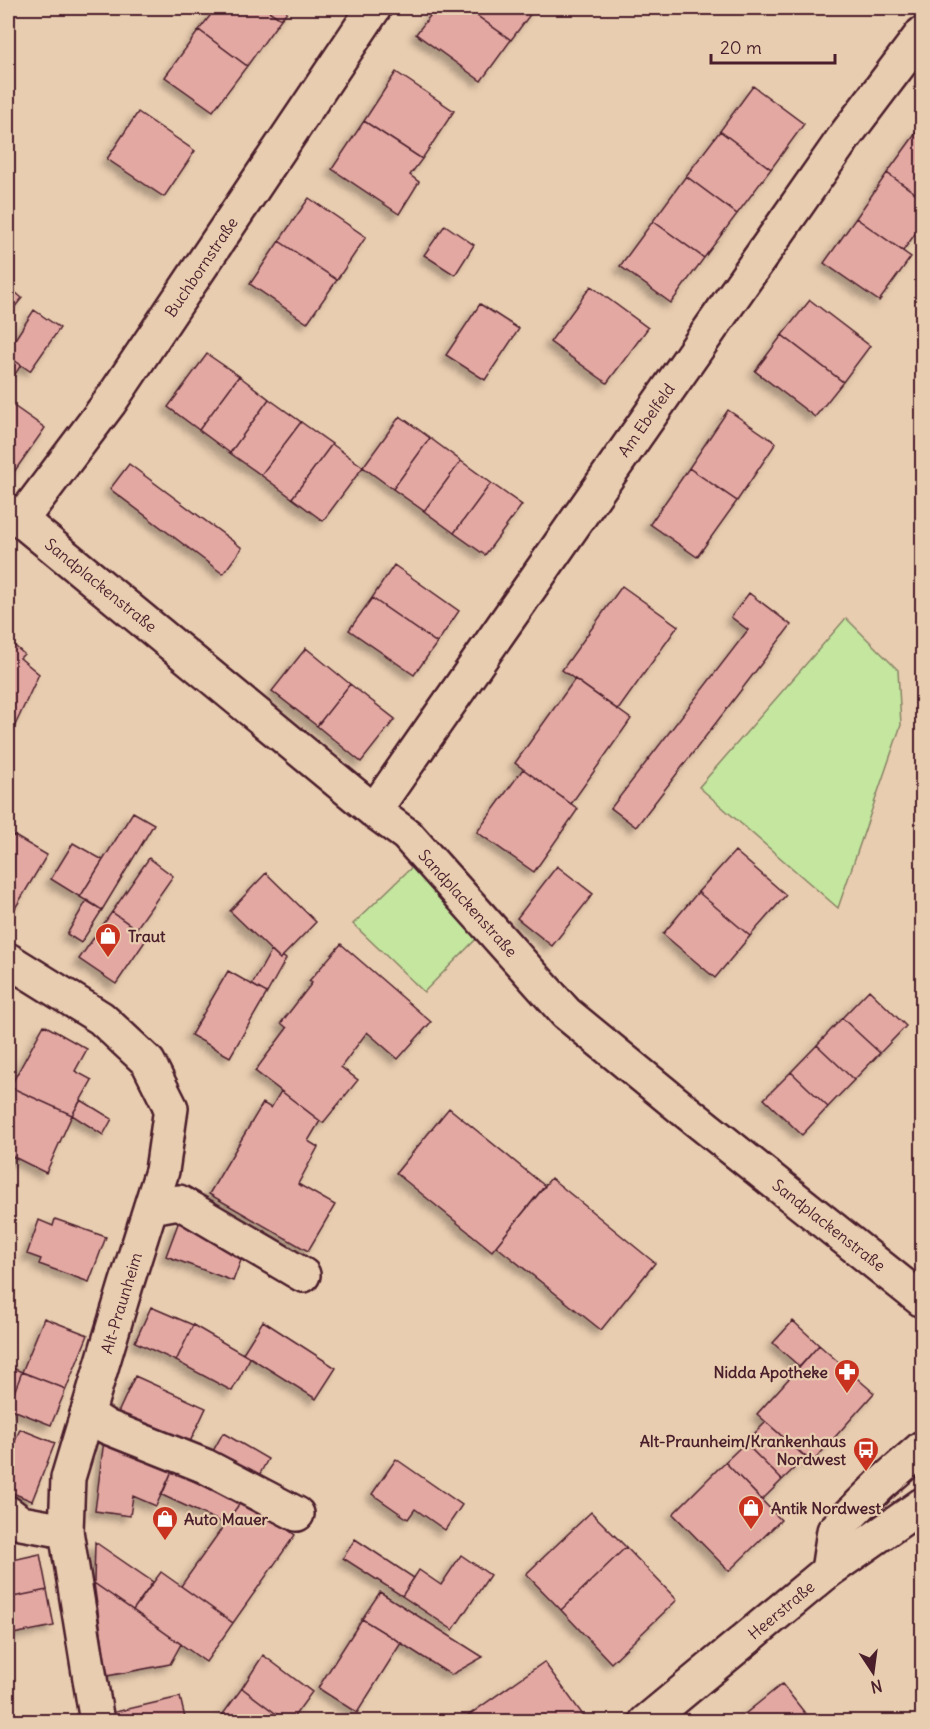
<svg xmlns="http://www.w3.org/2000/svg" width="930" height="1729" viewBox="0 0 930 1729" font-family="Delius,sans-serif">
<defs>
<filter id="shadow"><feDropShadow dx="-5.5" dy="5.5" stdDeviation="3" flood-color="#0004"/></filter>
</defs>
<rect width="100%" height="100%" fill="#e9cdb0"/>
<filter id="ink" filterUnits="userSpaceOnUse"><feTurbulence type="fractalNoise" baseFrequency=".0167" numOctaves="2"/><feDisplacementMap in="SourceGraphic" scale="12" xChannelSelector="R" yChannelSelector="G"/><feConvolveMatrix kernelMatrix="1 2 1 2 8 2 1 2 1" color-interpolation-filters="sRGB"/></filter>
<g filter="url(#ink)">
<path fill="#c4e69f" stroke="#878265" stroke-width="1.5" d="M846 618 898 670 901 725 838 908 699 787Z
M413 866 482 933 424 992 353 924Z"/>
<path fill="#e3a8a2" stroke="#4a1f2b" stroke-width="1.5" filter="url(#shadow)" d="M216 8H264L281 19 247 66 199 30Z
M264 8H290L281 19Z
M436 8H466L511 40 481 81 416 34Z
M466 8H535L511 40Z
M199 30 247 66 213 111 165 77Z
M396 72 454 111 422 159 364 121Z
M753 86 804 124 771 169 720 131Z
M138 112 195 151 164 197 107 159Z
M364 121 422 159 410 175 419 182 399 214 332 169Z
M919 129 922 132V198L887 173Z
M720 131 771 169 737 214 686 176Z
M887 173 922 198V224L903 251 856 218Z
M686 176 737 214 704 258 653 221Z
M309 198 366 237 337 280 279 241Z
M856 218 911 257 879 301 824 263Z
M653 221 704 258 671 303 620 266Z
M445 225 474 245 455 275 424 255Z
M279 241 337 280 307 323 250 284Z
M8 286 22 298 8 315Z
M591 286 648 328 607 383 550 342Z
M810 300 870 346 843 382 782 335Z
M480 304 519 329 485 380 446 355Z
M34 310 60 328 30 371 8 356V350Z
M782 335 843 382 815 417 755 371Z
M207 354 239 376 199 430 168 407Z
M8 356 21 365 8 385Z
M239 376 269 399 230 453 199 430Z
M269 399 301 422 261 475 230 453Z
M8 402 45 428 9 479 8 478Z
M728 410 776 443 737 501 689 468Z
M400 416 430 438 393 489 363 467Z
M301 422 332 444 292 498 261 475Z
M430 438 461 461 424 511 393 489Z
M332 444 363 467 323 521 292 498Z
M461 461 491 483 454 533 424 511Z
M129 464 242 548 223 574 110 489Z
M689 468 737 501 697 557 650 524Z
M491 483 522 505 485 555 454 533Z
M394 565 459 611 437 643 372 598Z
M622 586 678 626 618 710 562 670Z
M749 593 791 625 636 827 611 808 748 630 731 617Z
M372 598 437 643 414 675 349 630Z
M8 640 24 654 20 658 39 674 10 736 8 734Z
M306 648 350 684 317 726 272 691Z
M575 679 631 719 571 804 515 763Z
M350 684 395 719 361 762 317 726Z
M523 769 578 809 534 872 477 832Z
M133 812 154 824 102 910 80 897Z
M13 835 47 855 8 920V845Z
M73 843 103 860 80 897 51 879Z
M735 851 786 895 750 936 698 892Z
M149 858 173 876 136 929 112 912Z
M557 866 593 894 552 946 517 918Z
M266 873 316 922 280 959 230 911Z
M698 892 750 936 715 978 663 934Z
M87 900 102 910 81 943 67 934Z
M112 912 148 937 116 984 79 959Z
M341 944 431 1022 398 1059 367 1032 341 1067 358 1080 323 1123 255 1071 287 1028 281 1023 312 983 309 981Z
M271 951 280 959 282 956 286 959 267 993 252 985Z
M228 971 267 993 230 1057 191 1035Z
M869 990 906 1026 880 1053 842 1018Z
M842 1018 880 1053 854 1080 817 1045Z
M44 1025 87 1049 75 1071 92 1080 72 1115 10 1087Z
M817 1045 854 1080 828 1107 791 1072Z
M791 1072 828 1107 802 1135 764 1099Z
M8 1086 72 1115 46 1173 8 1154Z
M281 1091 320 1121 308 1141 318 1147 298 1184 335 1205 308 1251 209 1194 263 1103 271 1108Z
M81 1100 112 1119 103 1135 72 1115Z
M449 1108 545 1186 492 1251 396 1173Z
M551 1178 655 1263 601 1330 496 1246Z
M55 1219 106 1237 89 1282 39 1264 41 1259 27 1254 39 1220 53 1226Z
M179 1221 246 1247 233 1281 166 1256Z
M151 1307 193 1325 176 1361 135 1342Z
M44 1318 88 1335 66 1389 22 1372Z
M263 1321 336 1368 316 1399 243 1353Z
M793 1321 819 1345 800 1367 773 1343Z
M193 1325 250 1358 232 1391 176 1361Z
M819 1345 874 1393 812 1463 757 1414Z
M8 1366 22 1372 8 1408Z
M22 1372 66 1389 51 1425 8 1408Z
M135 1376 206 1408 188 1446 117 1415Z
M766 1422 806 1457 782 1480 745 1443Z
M20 1429 55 1443 32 1501 8 1491V1459Z
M223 1433 268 1459 257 1479 212 1453Z
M104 1440 172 1471 156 1506 133 1496 130 1516 95 1511Z
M745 1443 782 1480 762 1500 725 1462Z
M396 1459 462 1505 445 1530 415 1509 408 1519 372 1494Z
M725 1462 781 1520 729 1571 673 1514Z
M172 1471 240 1503 225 1524 162 1495Z
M240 1503 266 1514 295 1535 233 1623 181 1586Z
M591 1512 626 1547 561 1610 526 1574Z
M355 1539 414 1578 402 1596 343 1558Z
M95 1542 153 1582 133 1610 94 1583Z
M626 1547 677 1600 611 1663 561 1610Z
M40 1554 47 1590 8 1598V1561Z
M461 1555 490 1575 453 1630 402 1596 419 1570 441 1585Z
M161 1572 233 1623 206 1662 133 1610Z
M94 1583 181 1644 170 1664 107 1676Z
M47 1590 54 1626 8 1635V1598Z
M380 1592 483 1657 451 1675 401 1643 362 1619Z
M362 1619 401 1643 357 1713 318 1688Z
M263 1655 312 1692 290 1722H287L242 1688Z
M544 1662 583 1715 574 1722H468L466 1717Z
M782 1684 812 1722H735Z
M242 1688 287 1722H233L223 1714Z
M180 1697 186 1722H113L111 1713Z"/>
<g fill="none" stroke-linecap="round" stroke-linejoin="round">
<defs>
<path id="minor" d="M8 511 21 520 374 811 407 835 566 1013 683 1109 922 1300
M21 520 110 402 374 8
M374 811 845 136 922 34
M151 1207 179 1202 303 1275
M87 1414 107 1427 205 1466 297 1514
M8 1513 21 1523 66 1531
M828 1571 834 1531 880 1485 922 1448"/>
<path id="major" d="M8 960 101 1018 148 1062 171 1108 162 1171 126 1285 68 1478 66 1531 97 1722
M646 1722 828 1571 922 1505"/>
</defs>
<use href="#minor" stroke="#4a1f2b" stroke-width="38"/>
<use href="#major" stroke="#4a1f2b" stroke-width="38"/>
<use href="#minor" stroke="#e9cdb0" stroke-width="33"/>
<use href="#major" stroke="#e9cdb0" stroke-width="33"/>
</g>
</g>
<defs>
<symbol id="shop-pin" viewBox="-11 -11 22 30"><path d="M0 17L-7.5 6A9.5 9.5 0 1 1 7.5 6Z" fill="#c8321e" stroke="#e9cdb0"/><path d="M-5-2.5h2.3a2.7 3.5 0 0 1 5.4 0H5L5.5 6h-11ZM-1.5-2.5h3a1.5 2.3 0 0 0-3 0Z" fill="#fff"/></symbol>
<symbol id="pharmacy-pin" viewBox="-11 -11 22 30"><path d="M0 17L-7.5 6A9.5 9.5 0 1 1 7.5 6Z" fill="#c8321e" stroke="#e9cdb0"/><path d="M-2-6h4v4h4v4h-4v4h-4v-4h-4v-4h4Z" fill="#fff"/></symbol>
<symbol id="bus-pin" viewBox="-11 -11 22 30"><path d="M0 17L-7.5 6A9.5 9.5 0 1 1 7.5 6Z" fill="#c8321e" stroke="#e9cdb0"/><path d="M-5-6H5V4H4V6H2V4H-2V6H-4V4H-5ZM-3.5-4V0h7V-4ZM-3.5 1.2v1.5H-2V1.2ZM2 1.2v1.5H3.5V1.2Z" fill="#fff"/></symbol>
</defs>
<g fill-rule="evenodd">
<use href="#shop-pin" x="93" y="921" width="30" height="40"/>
<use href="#pharmacy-pin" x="832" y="1357" width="30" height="40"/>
<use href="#bus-pin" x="851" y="1435" width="30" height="40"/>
<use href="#shop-pin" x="736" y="1493" width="30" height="40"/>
<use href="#shop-pin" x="150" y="1504" width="30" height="40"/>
</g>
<g text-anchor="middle" stroke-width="4.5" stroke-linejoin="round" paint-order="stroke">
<g font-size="16" fill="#4a1f2b" stroke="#e9cdb0">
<text transform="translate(201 267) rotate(-56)" y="6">Buchbornstraße</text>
<text transform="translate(646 420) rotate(-55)" y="6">Am Ebelfeld</text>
<text transform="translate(101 585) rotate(39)" y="6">Sandplackenstraße</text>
<text transform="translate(468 903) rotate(48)" y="6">Sandplackenstraße</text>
<text transform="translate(829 1225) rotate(38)" y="6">Sandplackenstraße</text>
<text transform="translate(121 1303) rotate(-73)" y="6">Alt-Praunheim</text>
<text transform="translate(781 1610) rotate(-40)" y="6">Heerstraße</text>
</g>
<g font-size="16" font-weight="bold" fill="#4a1f2b" stroke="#e9cdb0" text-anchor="start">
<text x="128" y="942">Traut</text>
<text x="828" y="1378" text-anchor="end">Nidda Apotheke</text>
<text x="846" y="1447" text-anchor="end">Alt-Praunheim/Krankenhaus<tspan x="846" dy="18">Nordwest</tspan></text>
<text x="771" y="1514">Antik Nordwest</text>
<text x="184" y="1525">Auto Mauer</text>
</g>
</g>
<rect width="930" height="1729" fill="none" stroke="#e9cdb0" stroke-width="30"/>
<rect x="15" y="15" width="900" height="1699" fill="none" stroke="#4a1f2b" stroke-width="2" filter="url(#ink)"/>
<g transform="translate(873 1672) rotate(167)" stroke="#e9cdb0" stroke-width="4.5" paint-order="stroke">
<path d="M0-4.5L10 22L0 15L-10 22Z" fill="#4a1f2b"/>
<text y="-9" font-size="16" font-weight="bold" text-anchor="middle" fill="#4a1f2b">N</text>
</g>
<path d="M711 54v9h124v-9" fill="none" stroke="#4a1f2b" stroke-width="3"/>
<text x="720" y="54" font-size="18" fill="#4a1f2b" stroke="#e9cdb0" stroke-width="4.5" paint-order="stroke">20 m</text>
</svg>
